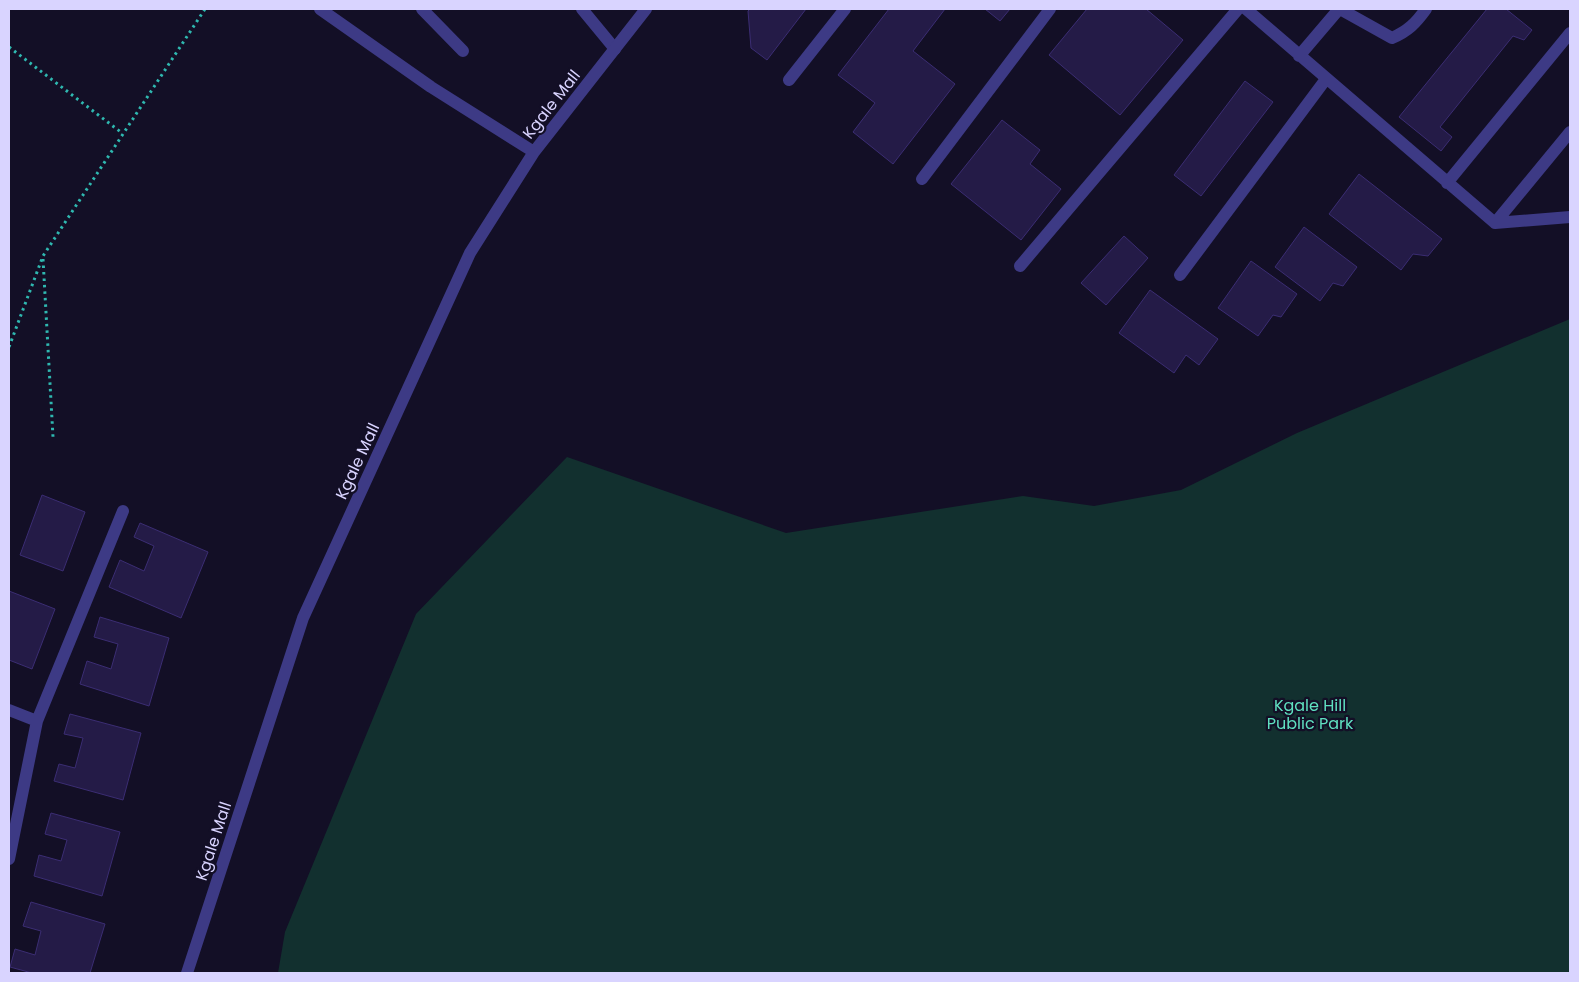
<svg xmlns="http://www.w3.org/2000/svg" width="1579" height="982" viewBox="0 0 1579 982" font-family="Poppins,sans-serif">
<rect width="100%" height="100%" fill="#130f26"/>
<path fill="#12302f" d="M1570 319V973H278L285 932 416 614 567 457 786 533 1023 496 1094 506 1181 490 1297 433Z"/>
<path fill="#241b47" stroke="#3b2d73" d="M750 9H806L767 60 751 48 748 11Z
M889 9H945L913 51 955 84 893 164 853 132 875 103 838 75Z
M985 9H1010L1000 21Z
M1087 9H1146L1183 40 1120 115 1049 55Z
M1487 9H1506L1532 30 1524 40 1513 36 1440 127 1452 137 1441 151 1399 117Z
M1245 81 1273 102 1201 196 1174 175Z
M1002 120 1040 150 1030 164 1061 189 1021 240 951 184Z
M1359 174 1442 239 1428 256 1413 254 1401 270 1329 214Z
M1304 227 1357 267 1343 286 1333 283 1320 301 1275 267Z
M1124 236 1148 258 1106 305 1081 283Z
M1251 261 1297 294 1281 317 1273 315 1258 336 1218 308Z
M1150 290 1218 339 1199 365 1186 355 1174 373 1119 333Z
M42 495 85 512 63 571 20 555Z
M140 523 208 552 181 618 109 587 120 560 144 571 154 546 134 537Z
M9 591 55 609 32 669 9 660Z
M100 617 169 638 149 706 80 684 87 661 111 669 118 644 94 637Z
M70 714 141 733 123 800 54 781 59 764 75 768 83 738 64 734Z
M51 813 120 832 102 896 34 876 39 855 61 861 67 840 45 834Z
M31 902 105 924 90 973H32L10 967 15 949 35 955 41 931 23 926Z"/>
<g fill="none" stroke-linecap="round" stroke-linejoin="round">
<path stroke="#2fb8b0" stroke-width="3" stroke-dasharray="2.5 4" stroke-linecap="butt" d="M9 47 122 133
M43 259 53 437
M9 347 43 256 205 9"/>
<path stroke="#3d3a85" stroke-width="12" d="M422 9 463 51
M582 9 615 49
M1246 9 1495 223 1570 217
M1340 9 1392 38C1408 31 1416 23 1426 9
M1299 56 1339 9
M789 80 845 9
M922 179 1050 9
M1447 183 1570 33
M1495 223 1570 132
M1020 266 1238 9
M1180 275 1326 79"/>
<path stroke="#3d3a85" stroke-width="12" d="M320 9 431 87 534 152
M9 710 37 721
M9 859 37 721 123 511
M187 973 303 618 470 253 534 152 646 9"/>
</g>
<g text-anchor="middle" stroke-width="4.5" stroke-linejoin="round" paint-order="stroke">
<g font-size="16" fill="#d9d4ff" stroke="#130f26">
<text transform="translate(551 104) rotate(-52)" y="6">Kgale Mall</text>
<text transform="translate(357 461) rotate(-65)" y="6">Kgale Mall</text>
<text transform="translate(213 841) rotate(-72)" y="6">Kgale Mall</text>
</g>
<g font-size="16" fill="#5fe0c0" stroke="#130f26">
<text x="1310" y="711">Kgale Hill<tspan x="1310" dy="18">Public Park</tspan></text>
</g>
</g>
<rect width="1579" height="982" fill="none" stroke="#d9d4ff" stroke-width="20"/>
</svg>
